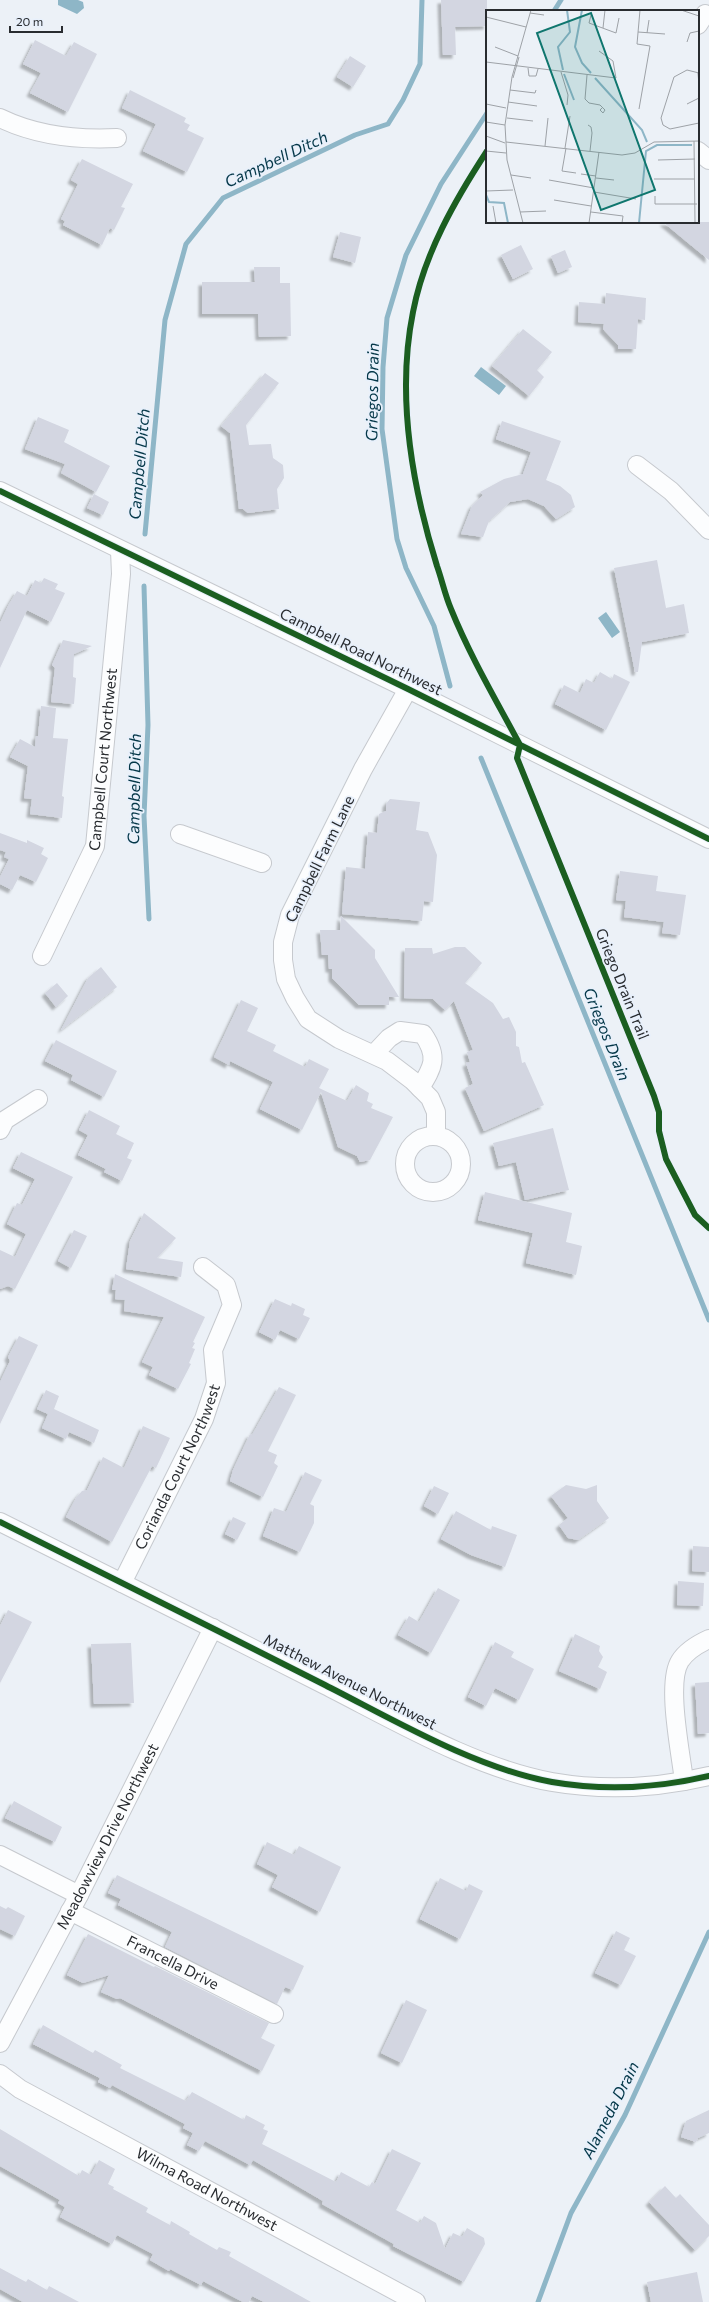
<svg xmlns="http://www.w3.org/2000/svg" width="709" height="2302" viewBox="0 0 709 2302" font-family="Commissioner,sans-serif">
<defs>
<filter id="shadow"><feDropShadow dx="-3.5" dy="3.5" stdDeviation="1" flood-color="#0004"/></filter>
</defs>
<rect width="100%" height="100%" fill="#ecf1f7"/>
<path fill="#8eb6c7" d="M58 0H78L83 2 84 8 77 14 58 5Z
M481 367 506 386 499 395 474 376Z
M606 612 620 632 612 638 598 618Z"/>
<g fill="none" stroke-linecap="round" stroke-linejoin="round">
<path stroke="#8eb6c7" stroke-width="5" d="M554 11 561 0
M145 534 165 320 186 244 223 198 355 135 388 124 403 100 420 64 422 0
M144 586 148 725 144 816 149 919
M450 686 434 626 406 568 397 539 382 429 383 367 387 318 406 255 441 184 487 113
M481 758 709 1320
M538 2302 571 2213 625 2115 709 1932"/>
</g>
<path fill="#d3d6e1" filter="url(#shadow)" d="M441 0H487V26L455 27 456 55H443Z
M35 40 66 56 74 42 97 54 68 112 30 93 41 73 23 64Z
M350 56 366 66 353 87 337 77Z
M130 90 186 118 184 122 190 125 187 130 204 138 187 172 143 151 156 124 122 108Z
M82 159 133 184 121 207 125 208 114 230 110 228 102 245 63 225 65 221 61 219 78 184 71 180Z
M663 222H709V260L687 242Z
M340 232 361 237 355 263 333 257Z
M521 245 533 269 513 279 501 255Z
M565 250 572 267 558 273 551 256Z
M254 267H280V283H290L291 336 259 337 258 314H202V282H255Z
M606 293 646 298 645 320 638 319 636 349H618V345L603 329 604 324 578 322 579 302 605 304Z
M523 329 552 352 537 370 544 377 529 396 492 366Z
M265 373 279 383 246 425 249 445 271 444 273 458 283 465 284 478 277 489 279 509 248 513 243 509H239L230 433 221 426Z
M38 417 69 430 64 442 110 466 96 492 61 473 65 464 25 449Z
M502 421 561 441 546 480 560 486 571 495 575 507 556 519 544 506 528 499 510 502 489 521 483 537 461 534 472 506 483 495 480 492 504 479 523 474 531 452 496 439Z
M94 494 109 502 103 515 87 508Z
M657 560 666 608 684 604 689 633 642 642 638 672H635L614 568Z
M44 578 58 584 55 589 65 593 51 622 27 610 0 668V623L8 606 17 591 27 596 35 580 41 583Z
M63 640 92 646 74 654 73 677 76 678 74 704 51 702 55 668 52 665Z
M600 672 612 679 614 674 630 682 606 730 555 704 564 685 580 693 586 679 594 683Z
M41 706 56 708 53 738 68 739 62 796 64 797 62 818 30 814 32 799 24 798 28 766 10 757 20 739 35 747 36 736H38Z
M390 799 420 802 416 830 428 832 437 855 433 902 424 901 422 921 342 914 346 867 365 869 368 832 377 833 379 814 386 811V804Z
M0 833 27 843V840L44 848 41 854 48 858 36 882 20 875 12 890 0 884V877L9 859 4 857 6 852 0 850Z
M620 871 658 876 656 891 686 895 680 935 662 933 664 922 624 917 626 901 616 900Z
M341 916 375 950V958L399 997H389V1005H359L332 978V969H329L328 955H322L320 930H340Z
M455 947H465L482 963 465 983 493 1003 503 1019 509 1017 516 1032V1046L519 1047 522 1063 525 1062 544 1105 484 1131 465 1088 473 1084 466 1063 470 1062 467 1052 473 1050 454 1001 445 1010 433 999 404 998 405 948H432L433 954Z
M101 967 117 987 61 1030 88 978Z
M57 983 68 996 56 1007 45 993Z
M241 1000 258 1008 247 1031 276 1045 273 1051 305 1067 309 1059 329 1069 319 1088 347 1101 356 1085 369 1093 367 1101 373 1104 371 1108 393 1117 370 1160 360 1162 357 1156 338 1147 321 1092 302 1130 260 1109 273 1082 230 1061 229 1065 214 1057Z
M56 1040 117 1071 104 1097 71 1080 73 1075 45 1061Z
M89 1110 120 1126 116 1134 134 1143 127 1158 132 1160 122 1181 104 1172 106 1169 78 1155 88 1135 79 1130Z
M553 1128 569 1190 525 1200 516 1162 499 1166 493 1143Z
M21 1152 73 1177 15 1289 8 1286 0 1289V1250L15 1257 26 1234 7 1224 17 1203 22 1205 35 1179 13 1168Z
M485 1192 572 1213 566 1242 582 1246 576 1275 526 1263 533 1233 478 1220Z
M144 1213 176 1238 157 1258 183 1262 181 1277 126 1269 130 1241Z
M74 1230 87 1236 71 1268 58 1261Z
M115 1274 205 1317 193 1342 195 1343 192 1348 195 1349 189 1363 191 1364 178 1389 149 1375 153 1367 142 1362 164 1317 124 1311 125 1300 115 1299 116 1290H112Z
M275 1299 291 1306 292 1303 305 1309 303 1315 310 1318 299 1339 280 1330 275 1340 259 1332Z
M19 1336 38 1345 0 1424V1382L10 1361 8 1357Z
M279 1387 296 1395 268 1451 277 1455 274 1463 278 1466 263 1497 230 1481 233 1470 250 1434 252 1435Z
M46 1390 59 1396 54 1409 99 1430 94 1443 69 1432 66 1439 42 1428 48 1414 37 1409Z
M143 1426 170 1438 156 1468 152 1466 112 1542 66 1517 76 1498 82 1491 87 1490 103 1457 124 1468Z
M305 1472 322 1480 310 1504 314 1506V1523L300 1552 263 1536 274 1508 286 1512Z
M566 1485 586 1489 597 1485V1501L609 1518 578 1540 568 1538 559 1525 568 1518 551 1496Z
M434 1486 449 1493 438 1514 424 1506Z
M456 1511 491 1530 492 1526 517 1535 505 1567 471 1555 441 1539Z
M233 1517 246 1523 237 1540 225 1534Z
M693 1546 709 1547V1572L692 1571Z
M678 1581 704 1583 703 1606 677 1605Z
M438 1588 460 1600 431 1653 398 1635 409 1616 419 1622Z
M8 1610 32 1622 0 1683V1626Z
M575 1634 600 1646 599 1651 603 1657 598 1667 607 1672 600 1689 559 1671Z
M495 1642 514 1652 511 1657 534 1669 519 1700 495 1688 486 1706 468 1697Z
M131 1643 134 1703 94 1704 91 1644Z
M709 1682V1733L698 1734 695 1683Z
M14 1801 62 1827 55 1842 5 1818Z
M267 1842 294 1855 299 1846 341 1867 320 1912 272 1887 278 1875 257 1864Z
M117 1875 304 1966 293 1990 285 1987 277 2004 165 1947 172 1932 118 1905 121 1899 108 1893Z
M440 1878 466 1891 469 1884 483 1891 460 1939 420 1919Z
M0 1906 6 1909 8 1907 25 1916 15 1936 0 1929Z
M616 1931 630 1938 624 1950 636 1956 621 1985 595 1973Z
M88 1934 154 1967 155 1966 269 2023 261 2038 275 2045 262 2071 120 1998 117 1999 101 1992 109 1975 83 1983 67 1975Z
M406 2000 427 2010 402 2063 381 2053Z
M43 2025 93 2053 95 2050 122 2065 120 2068 186 2101 192 2092 244 2120 246 2115 265 2125 263 2129 268 2131 262 2144 336 2182 341 2172 369 2187 372 2182 375 2184 392 2149 421 2163 396 2210 420 2223 424 2216 436 2223 445 2249 453 2233 462 2237 467 2228 484 2238 485 2244 464 2282 393 2246 394 2244 322 2204 323 2201 253 2160 250 2165 205 2141 199 2151 187 2145 193 2133 183 2128 185 2124 112 2085 110 2088 98 2082 100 2078 33 2044Z
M709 2110V2133L698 2138 696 2142 681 2137 686 2121Z
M0 2129 79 2176 82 2170 91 2175 99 2160 115 2169 108 2184 114 2187 113 2189 148 2208 146 2212 170 2225 171 2221 190 2232 189 2234 217 2250 219 2247 231 2252 229 2256 311 2302H264L252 2296 249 2302H243L203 2281 201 2285 170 2269 169 2271 150 2260 153 2254 117 2235 112 2244 60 2217 65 2207 58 2203 60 2200 0 2166Z
M665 2186 676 2198 680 2194 709 2225V2236L695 2250 649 2202Z
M0 2268 26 2282 28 2279 47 2290 49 2286 79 2302H23L0 2289Z
M697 2272 703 2302H651L647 2282Z"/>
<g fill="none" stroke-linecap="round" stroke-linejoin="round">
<defs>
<g id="minor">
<path d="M698 25 705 14"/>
<path d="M0 118C37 136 77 140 117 138"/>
<path d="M698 151 709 160"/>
<path d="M637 465 671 491 709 530"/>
<path d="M0 491 408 689 709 839"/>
<path d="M408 689 363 769 290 915 283 942V960L286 979 295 998 308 1019 339 1039 387 1061 412 1080 430 1098 436 1112V1136"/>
<path d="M180 834 262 863"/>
<path id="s1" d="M42 956 95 846 121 574 120 551"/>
<path d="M374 1054 389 1038 400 1031 423 1034C439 1057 433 1067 420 1088"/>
<path d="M0 1130 5 1120 38 1099"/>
<circle cx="433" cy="1164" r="28"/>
<path d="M0 1522C108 1576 217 1630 325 1685 394 1720 475 1768 552 1782 604 1791 658 1788 709 1776"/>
<path id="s2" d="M122 1583 204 1419 216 1383 213 1350 232 1305 226 1285 203 1267"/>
<path d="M684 1781C681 1754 666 1683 680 1661 687 1650 698 1644 709 1639"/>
<path d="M0 1855 79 1895"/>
<path id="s3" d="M70 1911 274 2014"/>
<path id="s4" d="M0 2043 79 1895 213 1628"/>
<path id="s5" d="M0 2074 20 2089 416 2302"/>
</g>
</defs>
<use href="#minor" stroke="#c6c9ce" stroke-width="20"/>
<use href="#minor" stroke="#fcfdfe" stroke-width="18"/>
<defs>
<path id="cycleway" d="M487 151C455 200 424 254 413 312 396 396 412 486 437 566 442 580 445 595 451 609 470 656 496 700 520 745L517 758 654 1096 659 1112V1131L666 1159 695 1215 709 1228
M0 491 408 689 709 839
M0 1522C108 1576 217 1630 325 1685 394 1720 475 1768 552 1782 604 1791 658 1788 709 1776"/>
</defs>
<use href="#cycleway" stroke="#e8f0fb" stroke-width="8"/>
<use href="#cycleway" stroke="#1b5e20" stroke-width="6"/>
</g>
<g text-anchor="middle" stroke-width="3.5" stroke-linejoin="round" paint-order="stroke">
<g font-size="15" fill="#292c30" stroke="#e8f0fb">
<text transform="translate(361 652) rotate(26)" y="5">Campbell Road Northwest</text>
<text dy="5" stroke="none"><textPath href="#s1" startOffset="209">Campbell Court Northwest</textPath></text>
<text transform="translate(320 859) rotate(-64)" y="5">Campbell Farm Lane</text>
<text transform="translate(622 984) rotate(68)" y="5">Griego Drain Trail</text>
<text dy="5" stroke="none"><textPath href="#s2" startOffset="129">Corianda Court Northwest</textPath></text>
<text transform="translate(350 1682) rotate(27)" y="5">Matthew Avenue Northwest</text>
<text dy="5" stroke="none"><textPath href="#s4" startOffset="233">Meadowview Drive Northwest</textPath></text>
<text dy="5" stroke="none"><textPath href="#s3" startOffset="115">Francella Drive</textPath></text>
<text dy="5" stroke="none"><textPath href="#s5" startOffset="237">Wilma Road Northwest</textPath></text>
</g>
<g font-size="16" font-style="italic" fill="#043748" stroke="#e8f0fb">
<text transform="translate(276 159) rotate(-25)" y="6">Campbell Ditch</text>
<text transform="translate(372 392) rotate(-89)" y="6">Griegos Drain</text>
<text transform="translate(139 464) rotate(-85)" y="6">Campbell Ditch</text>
<text transform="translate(134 789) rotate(-89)" y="6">Campbell Ditch</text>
<text transform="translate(607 1034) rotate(68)" y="6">Griegos Drain</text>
<text transform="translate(610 2110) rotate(-63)" y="6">Alameda Drain</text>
</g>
</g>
<g transform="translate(486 10)">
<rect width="213" height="213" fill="#ecf1f7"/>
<path fill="none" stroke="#8eb6c7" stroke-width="2" d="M96 0 89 37 96 53 105 63M77 60 72 37 84 22 81 0M78 64 88 90M109 68 156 120 161 132M0 185 3 192 18 193 22 213M153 213 160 141 171 135H206"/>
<path fill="none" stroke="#9ea2a7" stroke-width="1" d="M195 0 213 6M44 3 58 5M105 5 103 13 130 23 133 8M0 7 40 17M117 18 119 0M152 22 179 24M161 23 163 10M201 32 204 23 213 21M9 37 32 46M0 52 130 68 127 51 113 41M42 58 43 66H50L52 59M75 62 82 85 81 95M212 63 213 75M213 63 201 60 188 67 175 108 177 115 184 119 213 113M101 65 99 89 103 93 114 95 119 100 117 103 114 100 116 98M27 68 33 47M24 80 49 83 50 80M22 92 51 96M0 94 20 98M201 94 213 88M153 99 164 36 151 34 154 0M21 108 47 111M0 112 19 115M102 115 105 117 106 123 104 141M0 126 19 133M208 131 209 213M20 132 136 145 149 143 168 132 213 131M59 136 62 108M79 138 84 106M80 138 76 161 90 163M0 141 20 143M172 150 209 149M95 164 110 166M25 165 45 168M110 168 128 170M168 169H209M63 170 108 178M0 181 27 180M108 182 150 189M169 186V194H211M68 190 105 196M7 196 10 213M34 202 60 201M105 202 137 206 136 213M37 213 21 150 19 115 26 67 45 0M103 213 113 142M171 213H206"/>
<path fill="#0f766e" fill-opacity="0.15" stroke="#0f766e" stroke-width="2" d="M105 3 169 180 115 200 51 23Z"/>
<rect width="213" height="213" fill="none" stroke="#292c30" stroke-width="2"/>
</g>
<path d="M10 26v6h52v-6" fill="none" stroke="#292c30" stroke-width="2"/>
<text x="16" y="26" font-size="12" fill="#292c30" stroke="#e8f0fb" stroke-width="3" paint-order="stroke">20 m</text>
</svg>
